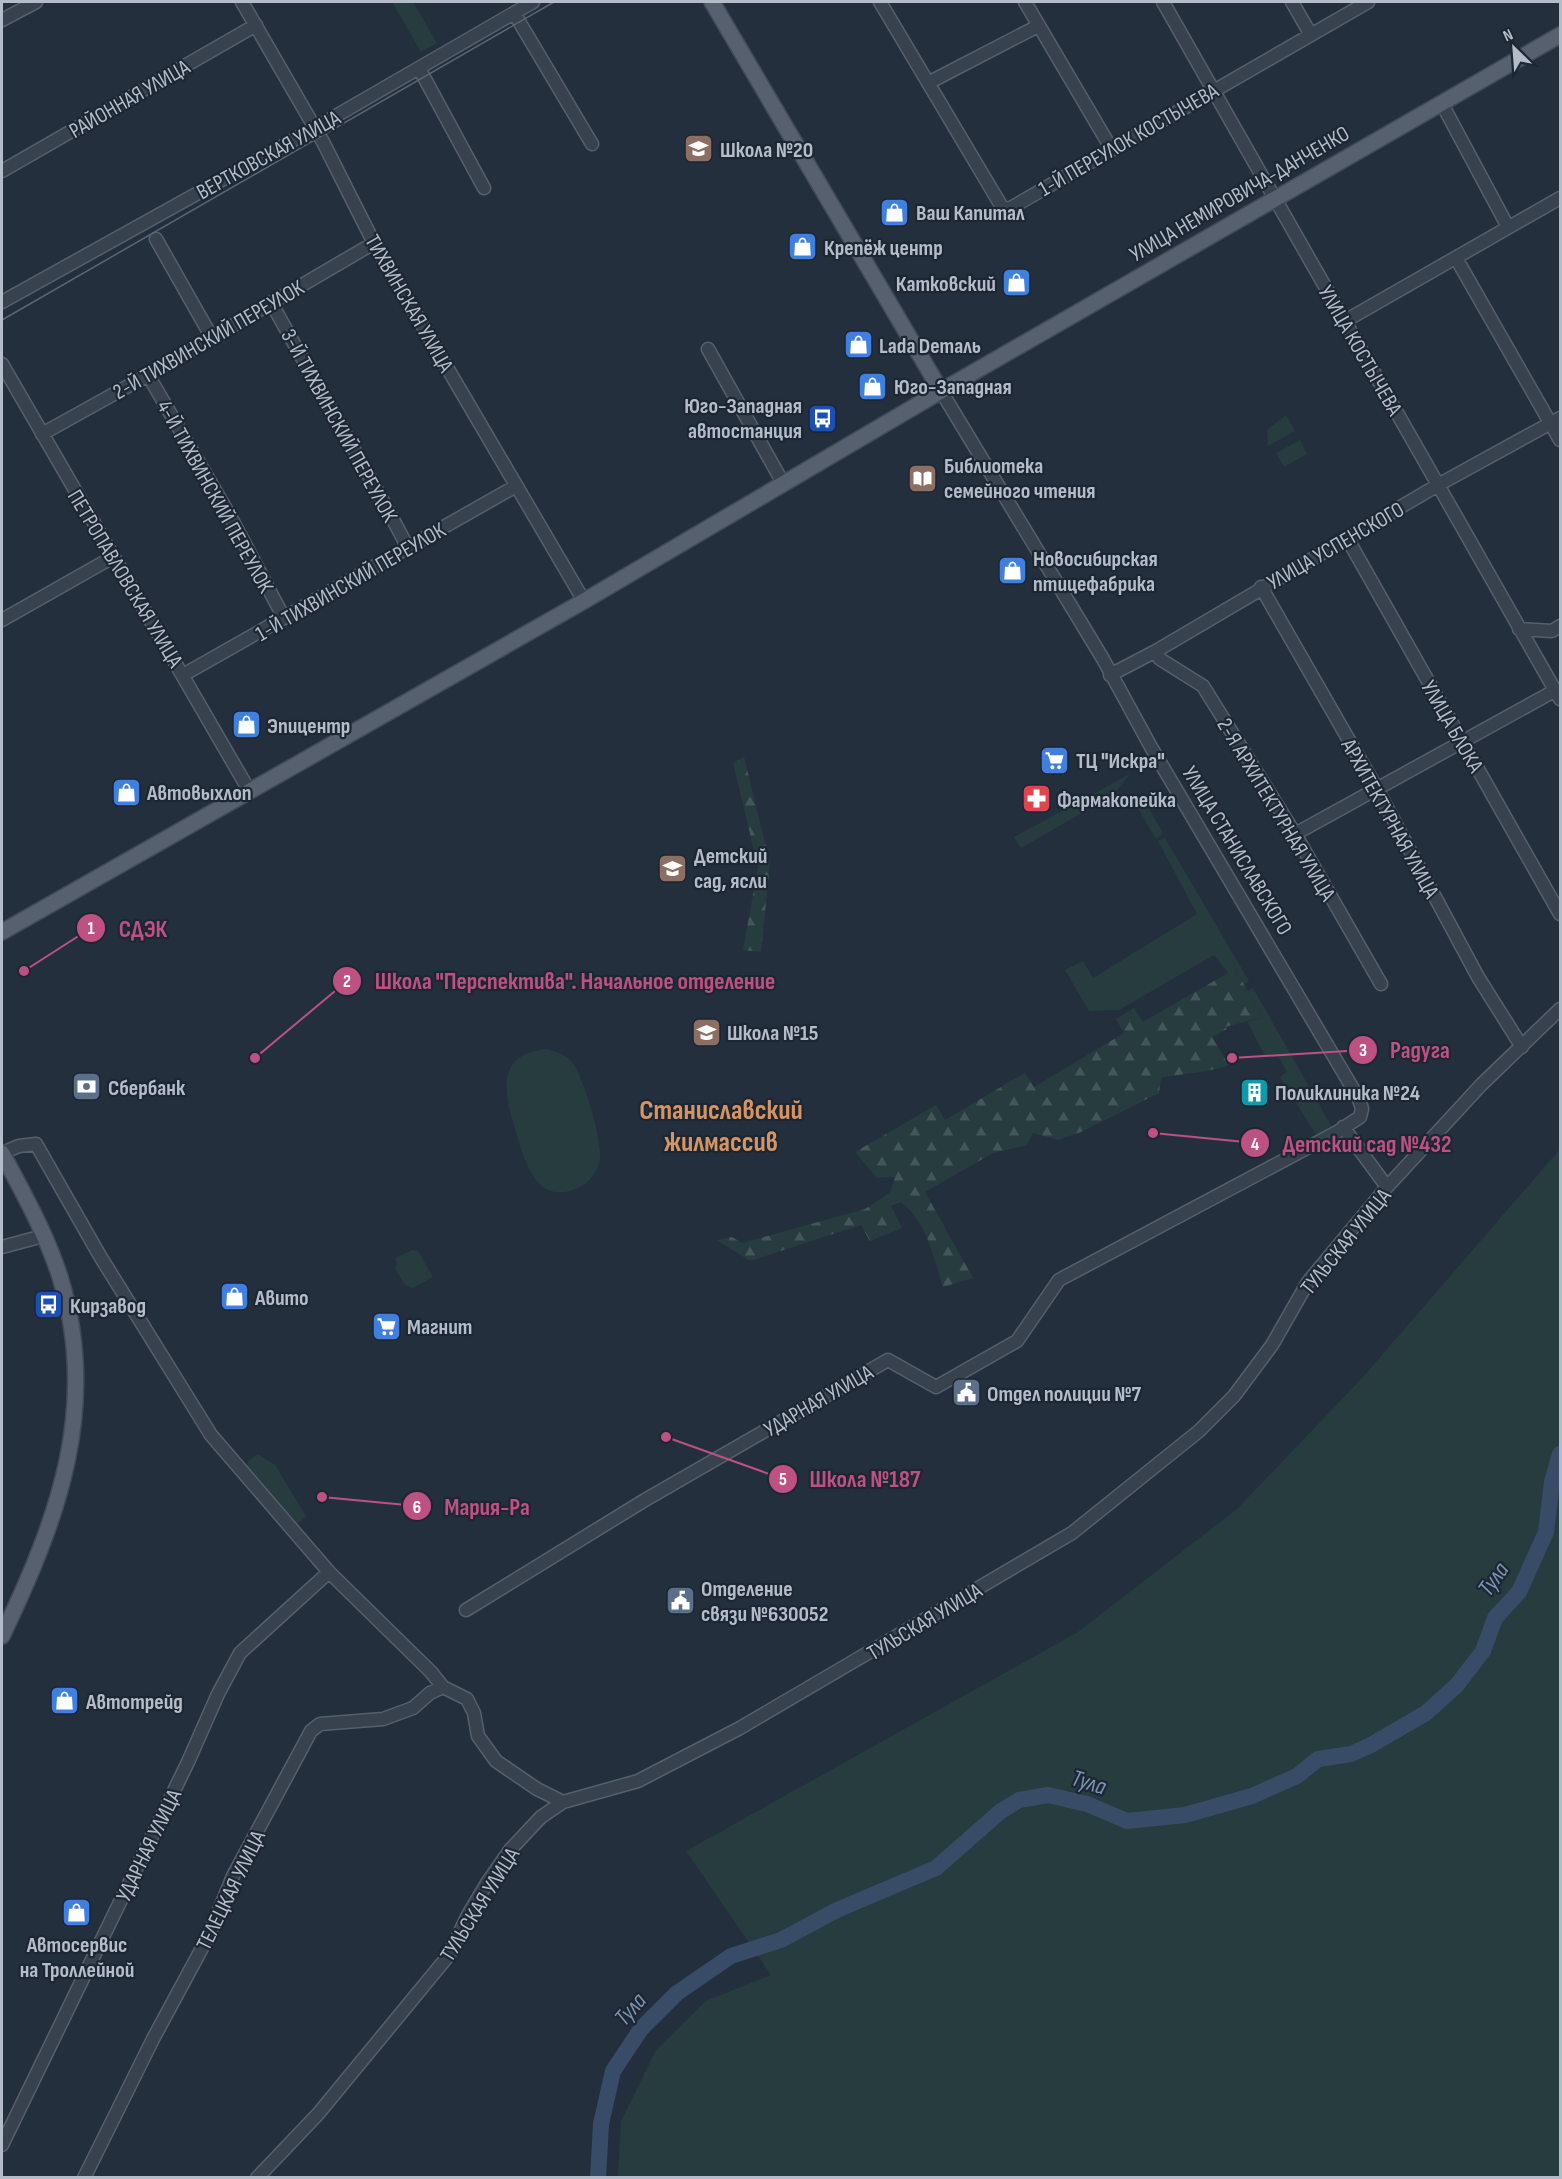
<svg xmlns="http://www.w3.org/2000/svg" width="1562" height="2179" viewBox="0 0 1562 2179" font-family="'Sofia Sans Condensed',sans-serif">
<defs>
<pattern id="forest-firs" width="22" height="20" patternUnits="userSpaceOnUse" patternTransform="scale(1.5)"><rect width="22" height="20" fill="#263c3f"/><path d="M5 1l3.5 6h-7zM16 11l3.5 6h-7z" fill="#435659"/></pattern>
</defs>
<rect width="100%" height="100%" fill="#242f3e"/>
<path fill="#263c3f" d="M392 2H413L437 43 421 52Z
M1286 415 1295 431 1268 446 1267 430Z
M1300 440 1307 454 1284 467 1276 453Z
M1130 774 1113 795 1021 848 1014 837Z
M1143 798 1163 833 1156 839 1135 803Z
M1165 838 1249 981 1244 984 1235 969 1228 973 1214 955 1119 1010 1089 1011 1065 970 1083 961 1093 978 1197 914 1158 841Z
M1253 988 1332 1127 1317 1136 1280 1077 1287 1072 1277 1054 1266 1058 1247 1022 1263 1017 1248 991Z
M547 1049C556 1052 564 1054 571 1061 583 1073 603 1143 600 1160 598 1170 591 1180 583 1185 538 1211 525 1163 516 1132 505 1095 493 1054 547 1049Z
M1560 1149V2177H618L621 2121 656 2050 706 2001 771 1975 686 1851 1078 1632 1237 1509 1363 1377Z
M412 1250 418 1251 433 1277 413 1288 405 1285 395 1269 397 1264 395 1258Z
M258 1454 275 1465 306 1516 299 1523 295 1524 246 1466 249 1460Z"/>
<path fill="url(#forest-firs)" d="M744 757 770 863 761 952 743 950 758 867 733 763Z
M1235 969 1263 1017 1225 1027 1227 1029 1212 1037 1229 1065C1206 1073 1185 1073 1161 1078L1159 1093 1081 1132 1058 1140 1033 1133 1027 1145 993 1153 925 1192 973 1278 943 1287C934 1259 926 1218 900 1202L891 1206 902 1228 870 1241 861 1225 750 1261 717 1240 732 1237 742 1243 865 1209 890 1193 895 1177 877 1178 855 1152 936 1105 945 1120 1025 1073 1034 1087 1124 1033 1116 1019 1134 1008 1143 1022Z"/>
<g fill="none" stroke-linecap="round" stroke-linejoin="round">
<path stroke="#394c67" stroke-width="16" d="M598 2178 601 2124 613 2071 641 2029 677 1993 731 1956 781 1940 837 1910 936 1868 1001 1811 1019 1800 1048 1795 1087 1804 1127 1821 1185 1815 1252 1796 1297 1776 1318 1759 1351 1754 1371 1745 1426 1713 1457 1685 1483 1651 1495 1618 1519 1592 1546 1532 1552 1482 1560 1454"/>
<defs>
<path id="minor" d="M242 2 323 142 374 243 584 601
M880 2 1002 207 1009 209 1368 2
M1025 2 1111 148
M1163 2 1560 699
M1292 2 1311 35
M514 13 592 144
M2 20 36 2
M419 68 484 188
M928 83 1038 26
M1441 102 1508 227
M2 171 256 25
M156 239 211 336
M1456 258 1560 440
M2 302 315 128 533 2
M271 302C316 385 365 465 408 548
M1345 321 1560 198
M708 349 783 483
M2 364 250 792
M148 375 230 516 284 618
M42 434 148 375 374 243
M1347 538 1560 914
M1261 587 1377 789 1478 977 1522 1047
M2 620 113 557
M1519 629 1552 631 1560 626
M1156 651 1160 659 1203 686 1295 834 1381 984
M183 675 516 486
M1110 675 1156 651 1438 485 1560 418
M1295 834 1556 690
M1343 1127 1387 1187
M2 1153 19 1146 36 1144 100 1256 211 1435 329 1572 431 1672 443 1687 467 1699 474 1713 478 1736 496 1761 537 1789 563 1802
M2 1247 43 1236
M466 1610 645 1500 888 1360 936 1387 1017 1341 1059 1280 1337 1132 1360 1117 1362 1109 1359 1099 1151 747 1103 659 941 391
M2 2145 188 1762 218 1694 240 1653 329 1572
M84 2178 153 2039 208 1937 233 1876 311 1731 320 1724 383 1719 413 1708 430 1693 443 1687
M257 2178 318 2114 449 1955 468 1915 487 1883 510 1850 541 1817 563 1802 638 1781 740 1728 1072 1533 1199 1431 1234 1396 1272 1345 1308 1282 1387 1187 1481 1085 1560 1009"/>
<path id="major" d="M712 2 941 391
M2 932 584 601 941 391 1560 35
M2 1153C23 1193 46 1233 60 1277 100 1407 58 1519 2 1636"/>
</defs>
<use href="#minor" stroke="#565f6c" stroke-width="15"/>
<use href="#major" stroke="#414a57" stroke-width="18"/>
<use href="#minor" stroke="#38414e" stroke-width="12"/>
<use href="#major" stroke="#56606e" stroke-width="15"/>
<path stroke="#5a6575" stroke-width="1.5" d="M2 320 554 2"/>
</g>
<defs>
<symbol id="school-square" viewBox="-11 -11 22 22"><rect x="-9" y="-9" width="18" height="18" rx="4" fill="#8d6e63" stroke="#1d2633"/><path d="M0-5L7-2L0 1L-7-2ZM-4 1L0 2.5L4 1V4Q0 6-4 4Z" fill="#fff"/></symbol>
<symbol id="shop-square" viewBox="-11 -11 22 22"><rect x="-9" y="-9" width="18" height="18" rx="4" fill="#3f7fe0" stroke="#1d2633"/><path d="M-5-2.5h2.3a2.7 3.5 0 0 1 5.4 0H5L5.5 6h-11ZM-1.5-2.5h3a1.5 2.3 0 0 0-3 0Z" fill="#fff"/></symbol>
<symbol id="bus-square" viewBox="-11 -11 22 22"><rect x="-9" y="-9" width="18" height="18" rx="4" fill="#1a4fb4" stroke="#1d2633"/><path d="M-5-6H5V4H4V6H2V4H-2V6H-4V4H-5ZM-3.5-4V0h7V-4ZM-3.5 1.2v1.5H-2V1.2ZM2 1.2v1.5H3.5V1.2Z" fill="#fff"/></symbol>
<symbol id="library-square" viewBox="-11 -11 22 22"><rect x="-9" y="-9" width="18" height="18" rx="4" fill="#8d6e63" stroke="#1d2633"/><path d="M-6-4Q-3-5.5-.7-3.5V5Q-3 3-6 4ZM6-4Q3-5.5 .7-3.5V5Q3 3 6 4Z" fill="#fff"/></symbol>
<symbol id="supermarket-square" viewBox="-11 -11 22 22"><rect x="-9" y="-9" width="18" height="18" rx="4" fill="#3f7fe0" stroke="#1d2633"/><path d="M-6-5.5h2.5l.6 2H6L4.5 2H-2.5L-4.4-4H-6ZM-1.5 3.2a1.3 1.3 0 1 0 .1 0ZM3 3.2a1.3 1.3 0 1 0 .1 0Z" fill="#fff"/></symbol>
<symbol id="pharmacy-square" viewBox="-11 -11 22 22"><rect x="-9" y="-9" width="18" height="18" rx="4" fill="#e0444e" stroke="#1d2633"/><path d="M-2-6h4v4h4v4h-4v4h-4v-4h-4v-4h4Z" fill="#fff"/></symbol>
<symbol id="bank-square" viewBox="-11 -11 22 22"><rect x="-9" y="-9" width="18" height="18" rx="4" fill="#5c6f8a" stroke="#1d2633"/><path d="M-6-4H6V4H-6ZM0-2.3a2.3 2.3 0 1 0 0 4.6a2.3 2.3 0 1 0 0-4.6Z" fill="#fff"/></symbol>
<symbol id="building-square" viewBox="-11 -11 22 22"><rect x="-9" y="-9" width="18" height="18" rx="4" fill="#0f9aa8" stroke="#1d2633"/><path d="M-4-6H4V6H1V3H-1V6H-4ZM-2.5-4.3h1.7v1.8h-1.7ZM.8-4.3h1.7v1.8H.8ZM-2.5-1h1.7V.8h-1.7ZM.8-1h1.7V.8H.8Z" fill="#fff"/></symbol>
<symbol id="civic-square" viewBox="-11 -11 22 22"><rect x="-9" y="-9" width="18" height="18" rx="4" fill="#5c6f8a" stroke="#1d2633"/><path d="M-.6-6.5H3V-4.5H.6V-3L4-1V1h2V6H-6V1h2V-1L-.6-3ZM-1.2 2.5V6h2.4V2.5Z" fill="#fff"/></symbol>
</defs>
<g fill-rule="evenodd">
<use href="#school-square" x="682" y="132" width="33" height="33"/>
<use href="#shop-square" x="878" y="196" width="33" height="33"/>
<use href="#shop-square" x="786" y="230" width="33" height="33"/>
<use href="#shop-square" x="1000" y="266" width="33" height="33"/>
<use href="#shop-square" x="842" y="328" width="33" height="33"/>
<use href="#shop-square" x="856" y="370" width="33" height="33"/>
<use href="#bus-square" x="806" y="402" width="33" height="33"/>
<use href="#library-square" x="906" y="462" width="33" height="33"/>
<use href="#shop-square" x="996" y="554" width="33" height="33"/>
<use href="#shop-square" x="230" y="708" width="33" height="33"/>
<use href="#supermarket-square" x="1038" y="744" width="33" height="33"/>
<use href="#shop-square" x="110" y="776" width="33" height="33"/>
<use href="#pharmacy-square" x="1020" y="782" width="33" height="33"/>
<use href="#school-square" x="656" y="852" width="33" height="33"/>
<use href="#school-square" x="690" y="1016" width="33" height="33"/>
<use href="#bank-square" x="70" y="1070" width="33" height="33"/>
<use href="#building-square" x="1238" y="1076" width="33" height="33"/>
<use href="#shop-square" x="218" y="1280" width="33" height="33"/>
<use href="#bus-square" x="32" y="1288" width="33" height="33"/>
<use href="#supermarket-square" x="370" y="1310" width="33" height="33"/>
<use href="#civic-square" x="950" y="1376" width="33" height="33"/>
<use href="#civic-square" x="664" y="1584" width="33" height="33"/>
<use href="#shop-square" x="48" y="1684" width="33" height="33"/>
<use href="#shop-square" x="60" y="1896" width="33" height="33"/>
</g>
<g text-anchor="middle" stroke-width="4.5" stroke-linejoin="round" paint-order="stroke">
<g font-size="22" fill="#b4bcc9" stroke="#1d2633">
<text transform="translate(129 98) rotate(-30)" y="8">РАЙОННАЯ УЛИЦА</text>
<text transform="translate(1128 139) rotate(-30)" y="8">1-Й ПЕРЕУЛОК КОСТЫЧЕВА</text>
<text transform="translate(268 154) rotate(-29)" y="8">ВЕРТКОВСКАЯ УЛИЦА</text>
<text transform="translate(1239 193) rotate(-30)" y="8">УЛИЦА НЕМИРОВИЧА-ДАНЧЕНКО</text>
<text transform="translate(410 303) rotate(60)" y="8">ТИХВИНСКАЯ УЛИЦА</text>
<text transform="translate(208 339) rotate(-30)" y="8">2-Й ТИХВИНСКИЙ ПЕРЕУЛОК</text>
<text transform="translate(1361 350) rotate(60)" y="8">УЛИЦА КОСТЫЧЕВА</text>
<text transform="translate(340 425) rotate(61)" y="8">3-Й ТИХВИНСКИЙ ПЕРЕУЛОК</text>
<text transform="translate(216 496) rotate(61)" y="8">4-Й ТИХВИНСКИЙ ПЕРЕУЛОК</text>
<text transform="translate(1335 545) rotate(-30)" y="8">УЛИЦА УСПЕНСКОГО</text>
<text transform="translate(126 578) rotate(59)" y="8">ПЕТРОПАВЛОВСКАЯ УЛИЦА</text>
<text transform="translate(350 581) rotate(-30)" y="8">1-Й ТИХВИНСКИЙ ПЕРЕУЛОК</text>
<text transform="translate(1453 726) rotate(60)" y="8">УЛИЦА БЛОКА</text>
<text transform="translate(1277 809) rotate(59)" y="8">2-Я АРХИТЕКТУРНАЯ УЛИЦА</text>
<text transform="translate(1391 818) rotate(61)" y="8">АРХИТЕКТУРНАЯ УЛИЦА</text>
<text transform="translate(1238 850) rotate(59)" y="8">УЛИЦА СТАНИСЛАВСКОГО</text>
<text transform="translate(1345 1241) rotate(-51)" y="8">ТУЛЬСКАЯ УЛИЦА</text>
<text transform="translate(818 1400) rotate(-30)" y="8">УДАРНАЯ УЛИЦА</text>
<text transform="translate(924 1621) rotate(-31)" y="8">ТУЛЬСКАЯ УЛИЦА</text>
<text transform="translate(148 1845) rotate(-64)" y="8">УДАРНАЯ УЛИЦА</text>
<text transform="translate(230 1890) rotate(-64)" y="8">ТЕЛЕЦКАЯ УЛИЦА</text>
<text transform="translate(479 1904) rotate(-58)" y="8">ТУЛЬСКАЯ УЛИЦА</text>
</g>
<g font-size="22" font-weight="bold" fill="#b4bcc9" stroke="#1d2633" text-anchor="start">
<text x="720" y="157">Школа №20</text>
<text x="916" y="220">Ваш Капитал</text>
<text x="824" y="255">Крепёж центр</text>
<text x="996" y="291" text-anchor="end">Катковский</text>
<text x="879" y="353">Lada Dеталь</text>
<text x="894" y="394">Юго-Западная</text>
<text x="802" y="413" text-anchor="end">Юго-Западная<tspan x="802" dy="25">автостанция</tspan></text>
<text x="944" y="473">Библиотека<tspan x="944" dy="25">семейного чтения</tspan></text>
<text x="1033" y="566">Новосибирская<tspan x="1033" dy="25">птицефабрика</tspan></text>
<text x="267" y="733">Эпицентр</text>
<text x="1076" y="768">ТЦ "Искра"</text>
<text x="147" y="800">Автовыхлоп</text>
<text x="1057" y="807">Фармакопейка</text>
<text x="694" y="863">Детский<tspan x="694" dy="25">сад, ясли</tspan></text>
<text x="727" y="1040">Школа №15</text>
<text x="108" y="1095">Сбербанк</text>
<text x="1275" y="1100">Поликлиника №24</text>
<text x="255" y="1305">Авито</text>
<text x="70" y="1313">Кирзавод</text>
<text x="407" y="1334">Магнит</text>
<text x="987" y="1401">Отдел полиции №7</text>
<text x="701" y="1596">Отделение<tspan x="701" dy="25">связи №630052</tspan></text>
<text x="86" y="1709">Автотрейд</text>
<text x="77" y="1952" text-anchor="middle">Автосервис<tspan x="77" dy="25">на Троллейной</tspan></text>
</g>
<g font-size="24" font-style="italic" fill="#7c92b1" stroke="#1d2633">
<text transform="translate(1493 1579) rotate(-55)" y="8">Тула</text>
<text transform="translate(1089 1782) rotate(17)" y="8">Тула</text>
<text transform="translate(630 2009) rotate(-49)" y="8">Тула</text>
</g>
<g font-size="28" font-weight="bold" fill="#d59563" stroke="#1d2633">
<text x="721" y="1119">Станиславский<tspan x="721" dy="32">жилмассив</tspan></text>
</g>
</g>
<path fill="none" stroke="#bd5182" stroke-width="2" d="M24 971L91 928M255 1058L347 981M1232 1058L1363 1050M1153 1133L1255 1143M666 1437L783 1479M322 1497L417 1506"/>
<g fill="#bd5182" stroke="#1d2633" stroke-width="2">
<circle cx="24" cy="971" r="6"/>
<circle cx="255" cy="1058" r="6"/>
<circle cx="1232" cy="1058" r="6"/>
<circle cx="1153" cy="1133" r="6"/>
<circle cx="666" cy="1437" r="6"/>
<circle cx="322" cy="1497" r="6"/>
<circle cx="91" cy="928" r="15"/>
<circle cx="347" cy="981" r="15"/>
<circle cx="1363" cy="1050" r="15"/>
<circle cx="1255" cy="1143" r="15"/>
<circle cx="783" cy="1479" r="15"/>
<circle cx="417" cy="1506" r="15"/>
</g>
<g font-size="18" text-anchor="middle" font-weight="bold" fill="#fff">
<text x="91" y="934">1</text>
<text x="347" y="987">2</text>
<text x="1363" y="1056">3</text>
<text x="1255" y="1150">4</text>
<text x="783" y="1485">5</text>
<text x="417" y="1513">6</text>
</g>
<g font-size="24" text-anchor="middle" font-weight="bold" fill="#bd5182" stroke="#1d2633" stroke-width="4.5" stroke-linejoin="round" paint-order="stroke">
<text x="143" y="937">СДЭК</text>
<text x="575" y="989">Школа "Перспектива". Начальное отделение</text>
<text x="1420" y="1058">Радуга</text>
<text x="1367" y="1152">Детский сад №432</text>
<text x="865" y="1487">Школа №187</text>
<text x="487" y="1515">Мария-Ра</text>
</g>
<rect width="1562" height="2179" fill="none" stroke="#b4bcc9" stroke-width="6"/>
<g transform="translate(1514 48) rotate(335)" stroke="#1d2633" stroke-width="4.5" paint-order="stroke">
<path d="M0-4.5L10 22L0 15L-10 22Z" fill="#b4bcc9"/>
<text y="-9" font-size="16" font-weight="bold" text-anchor="middle" fill="#b4bcc9">N</text>
</g>
</svg>
